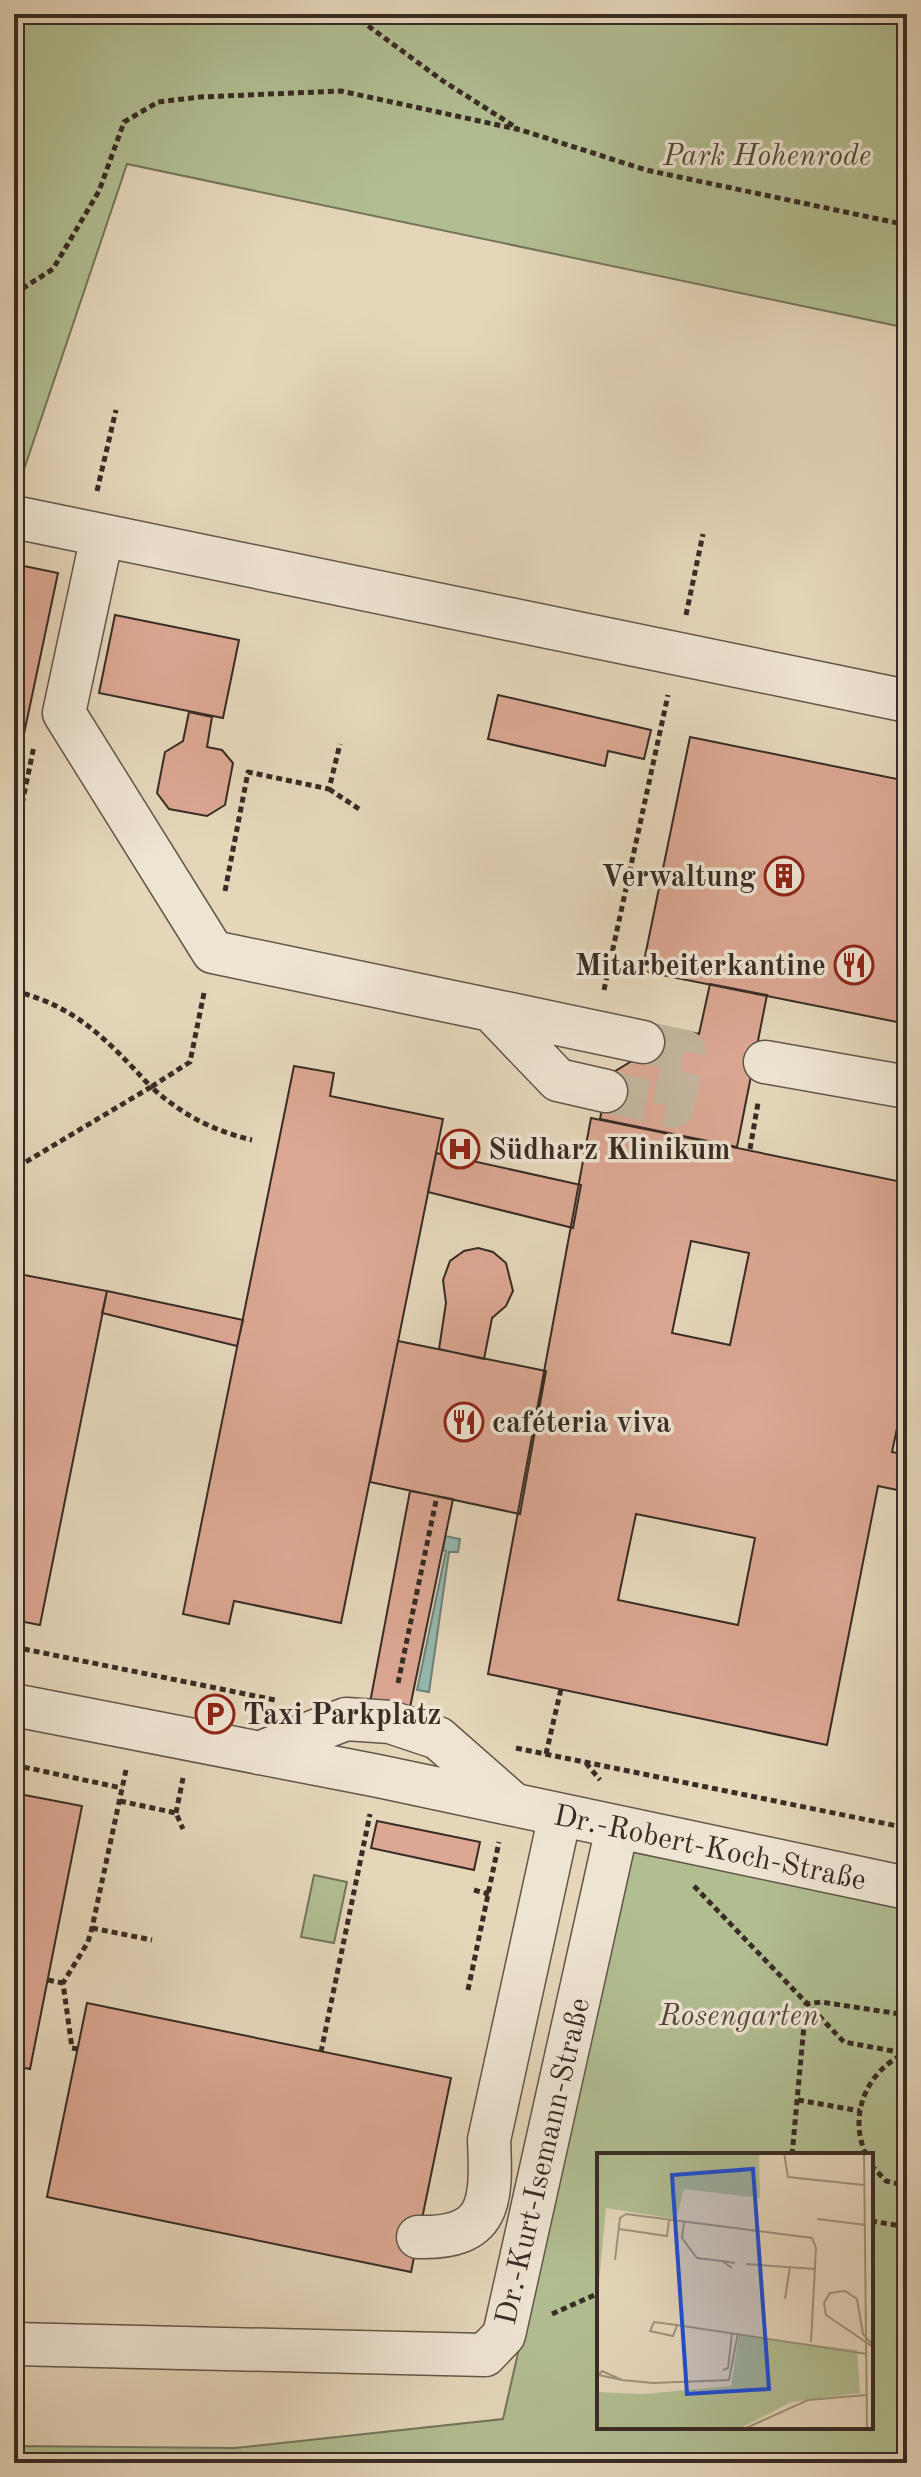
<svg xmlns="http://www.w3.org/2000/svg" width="921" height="2477" viewBox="0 0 921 2477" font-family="'Old Standard TT',serif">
<rect width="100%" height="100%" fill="#e5d6ba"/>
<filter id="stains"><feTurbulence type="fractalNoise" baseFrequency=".0025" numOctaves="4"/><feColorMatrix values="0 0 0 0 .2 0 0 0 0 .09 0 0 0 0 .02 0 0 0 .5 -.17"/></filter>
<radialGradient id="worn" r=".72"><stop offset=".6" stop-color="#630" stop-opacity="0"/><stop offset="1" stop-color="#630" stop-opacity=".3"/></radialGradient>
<path fill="#b1be92" stroke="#74755c" stroke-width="2" fill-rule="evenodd" d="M14 14H907V328L127 164 14 499Z
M632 1852 907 1907V2463H14V2446L235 2448 503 2419ZM599 2155H871V2427H599Z
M314 1875 347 1882 334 1943 301 1937Z"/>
<path fill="#96b9ae" stroke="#708177" stroke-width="2" d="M445 1536 460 1539 458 1552H449L429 1692 417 1690 446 1551 443 1550Z
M907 2102V2149C893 2133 894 2118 907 2102Z"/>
<path fill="#dca793" stroke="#382c25" stroke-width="2" fill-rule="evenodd" d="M14 564 58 573 14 781Z
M115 615 239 640 223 718 99 693Z
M498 695 651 730 644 759 608 751 605 766 488 739Z
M189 712 212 717 207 747 222 750 233 763 225 805 207 816 169 809 157 793 165 752 183 741Z
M690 737 907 781V1024L642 971Z
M710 984 767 995 737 1147 600 1119 609 1075 640 1056 646 1023 699 1034Z
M294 1066 334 1073 330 1096 443 1119 341 1623 234 1601 229 1624 183 1614Z
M591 1118 907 1183V1381L892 1452 907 1455V1492L878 1486 827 1745 488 1674ZM691 1241 749 1253 730 1345 672 1333ZM636 1514 755 1538 738 1625 618 1600Z
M436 1153 581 1185 573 1228 428 1192Z
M478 1248 493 1252 506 1263 513 1291 506 1306 492 1318 484 1359 439 1349 446 1303 443 1280 450 1261 464 1251Z
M14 1273 107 1291 40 1625 14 1620Z
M107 1291 243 1320 237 1346 102 1313Z
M398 1341 546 1371 520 1514 370 1482Z
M410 1491 453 1499 408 1717 369 1708Z
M14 1793 82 1806 30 2069 14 2066Z
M377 1821 480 1842 474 1870 371 1848Z
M87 2003 451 2078 411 2272 47 2197Z"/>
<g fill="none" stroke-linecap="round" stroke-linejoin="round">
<path stroke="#c2b49c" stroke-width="42" stroke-dasharray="42 21" stroke-linecap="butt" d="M606 1091 673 1107 685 1051 643 1042"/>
<defs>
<path id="minor" d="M14 517 907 701
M102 536 64 713 213 952 491 1010
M765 1062 907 1087
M606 1091 558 1080 491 1010 643 1042
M14 1705 378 1776 907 1888
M259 1753 346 1719 390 1722 438 1738 512 1803
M418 2237C491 2239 492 2203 489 2140L560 1815
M14 2344 485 2355 504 2335 617 1828"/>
</defs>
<use href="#minor" stroke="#63564a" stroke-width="45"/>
<path stroke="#382c25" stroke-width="5" stroke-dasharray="6 4" stroke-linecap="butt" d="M352 14 443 81 517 128
M14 294 53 269 99 191 124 122 158 102 200 97 341 91 521 130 646 170 907 225
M97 491 116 410
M686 615 703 534
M329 789 362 811
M14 843 34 746
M225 891 248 772 329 789 340 744
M604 990 668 695
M14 991C77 1006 109 1042 151 1087L14 1169
M204 993 190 1062 151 1087C183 1115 211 1130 252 1140
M750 1149 758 1103
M14 1647 275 1700
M398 1683 437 1496
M516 1748 907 1828
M546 1754 561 1689
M586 1763 600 1780
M14 1765 122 1788
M120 1801 176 1813 183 1829
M176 1813 183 1778
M694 1886 844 2042 904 2053
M474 1890 489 1894
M92 1928 152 1940
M48 1980 63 1983
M468 1990 499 1842
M78 2049 72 2048 63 1983 88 1942 92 1928 126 1770
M321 2052 370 1814
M798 2100 860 2111
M792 2155 806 2004 821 2002 907 2015
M866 2155C848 2115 866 2071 906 2053
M871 2165 886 2181 907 2186
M871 2221 907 2227
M552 2314 599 2293"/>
<use href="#minor" stroke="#eee4d2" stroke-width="42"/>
</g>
<defs>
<symbol id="building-ring" viewBox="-11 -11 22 22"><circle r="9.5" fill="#eee4d2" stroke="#8f2418" stroke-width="1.5"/><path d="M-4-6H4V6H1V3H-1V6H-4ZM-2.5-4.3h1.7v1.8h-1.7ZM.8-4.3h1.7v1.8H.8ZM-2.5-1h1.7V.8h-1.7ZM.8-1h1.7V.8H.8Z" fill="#8f2418"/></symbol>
<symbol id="restaurant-ring" viewBox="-11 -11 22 22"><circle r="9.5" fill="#eee4d2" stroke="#8f2418" stroke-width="1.5"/><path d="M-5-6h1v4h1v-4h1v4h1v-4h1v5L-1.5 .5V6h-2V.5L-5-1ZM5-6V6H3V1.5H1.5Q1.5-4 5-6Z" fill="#8f2418"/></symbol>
<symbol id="hospital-ring" viewBox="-11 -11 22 22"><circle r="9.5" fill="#eee4d2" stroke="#8f2418" stroke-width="1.5"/><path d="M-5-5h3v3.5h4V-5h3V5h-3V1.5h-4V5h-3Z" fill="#8f2418"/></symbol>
<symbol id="parking-ring" viewBox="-11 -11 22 22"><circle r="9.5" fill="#eee4d2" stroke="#8f2418" stroke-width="1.5"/><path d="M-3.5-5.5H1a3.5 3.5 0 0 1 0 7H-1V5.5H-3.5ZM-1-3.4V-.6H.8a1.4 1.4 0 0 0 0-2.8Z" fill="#8f2418"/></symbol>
</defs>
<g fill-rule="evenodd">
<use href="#building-ring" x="762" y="854" width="44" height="44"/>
<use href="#restaurant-ring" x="832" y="943" width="44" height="44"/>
<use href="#hospital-ring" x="438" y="1127" width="44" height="44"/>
<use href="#restaurant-ring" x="442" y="1400" width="44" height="44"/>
<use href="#parking-ring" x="193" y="1692" width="44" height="44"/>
</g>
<g text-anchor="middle" stroke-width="7" stroke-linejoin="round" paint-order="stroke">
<g font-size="30" font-style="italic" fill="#50493b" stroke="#eee4d2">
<text x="767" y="165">Park Hohenrode</text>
<text x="739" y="2025">Rosengarten</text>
</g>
<g font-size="30" font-weight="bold" fill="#382c25" stroke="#eee4d2" text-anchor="start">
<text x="756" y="886" text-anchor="end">Verwaltung</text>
<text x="826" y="975" text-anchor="end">Mitarbeiterkantine</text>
<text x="488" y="1159">Südharz Klinikum</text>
<text x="492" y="1432">caféteria viva</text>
<text x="243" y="1724">Taxi Parkplatz</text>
</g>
<g font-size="30" fill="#382c25" stroke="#eee4d2">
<text transform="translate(710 1847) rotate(12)" y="10">Dr.-Robert-Koch-Straße</text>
<text transform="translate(542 2161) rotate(-77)" y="10">Dr.-Kurt-Isemann-Straße</text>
</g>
</g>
<g transform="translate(597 2153)">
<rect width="276" height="276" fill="#e5d6ba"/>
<path d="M0 0H162L163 45 87 36 79 66 9 55 0 150ZM142 182 260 197 263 240 194 249 142 276H0V239L47 241 134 233Z" fill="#b1be92"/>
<path fill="none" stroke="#a0927e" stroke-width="2" d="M187 0 191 24 267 32M267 0 270 276M220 66 269 72M87 69 85 85 100 105 125 108M22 76 70 83 72 67M18 107 23 65 29 61 215 85 219 95 214 189M149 111 218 116M135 115 125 108 138 110M188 146 193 113M80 172 57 169 53 178 76 183 80 172 270 201M276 192 266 181 260 146 248 138 233 140 227 150 229 162 276 194M126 217 131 215 135 180M25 227 2 222 5 218 25 227 56 230 132 227 141 180M147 276 211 247 269 242"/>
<path fill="#1d4ed8" fill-opacity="0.15" stroke="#1d4ed8" stroke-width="4" d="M156 16 172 236 90 241 75 22Z"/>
<rect width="276" height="276" fill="none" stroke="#382c25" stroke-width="4"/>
</g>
<rect width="921" height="2477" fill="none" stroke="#e5d6ba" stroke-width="48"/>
<rect x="16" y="16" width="889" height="2445" fill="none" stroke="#382c25" stroke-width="4"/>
<rect x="24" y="24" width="873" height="2429" fill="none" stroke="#382c25" stroke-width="2"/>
<rect width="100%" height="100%" filter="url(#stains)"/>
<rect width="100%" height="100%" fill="url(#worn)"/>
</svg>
